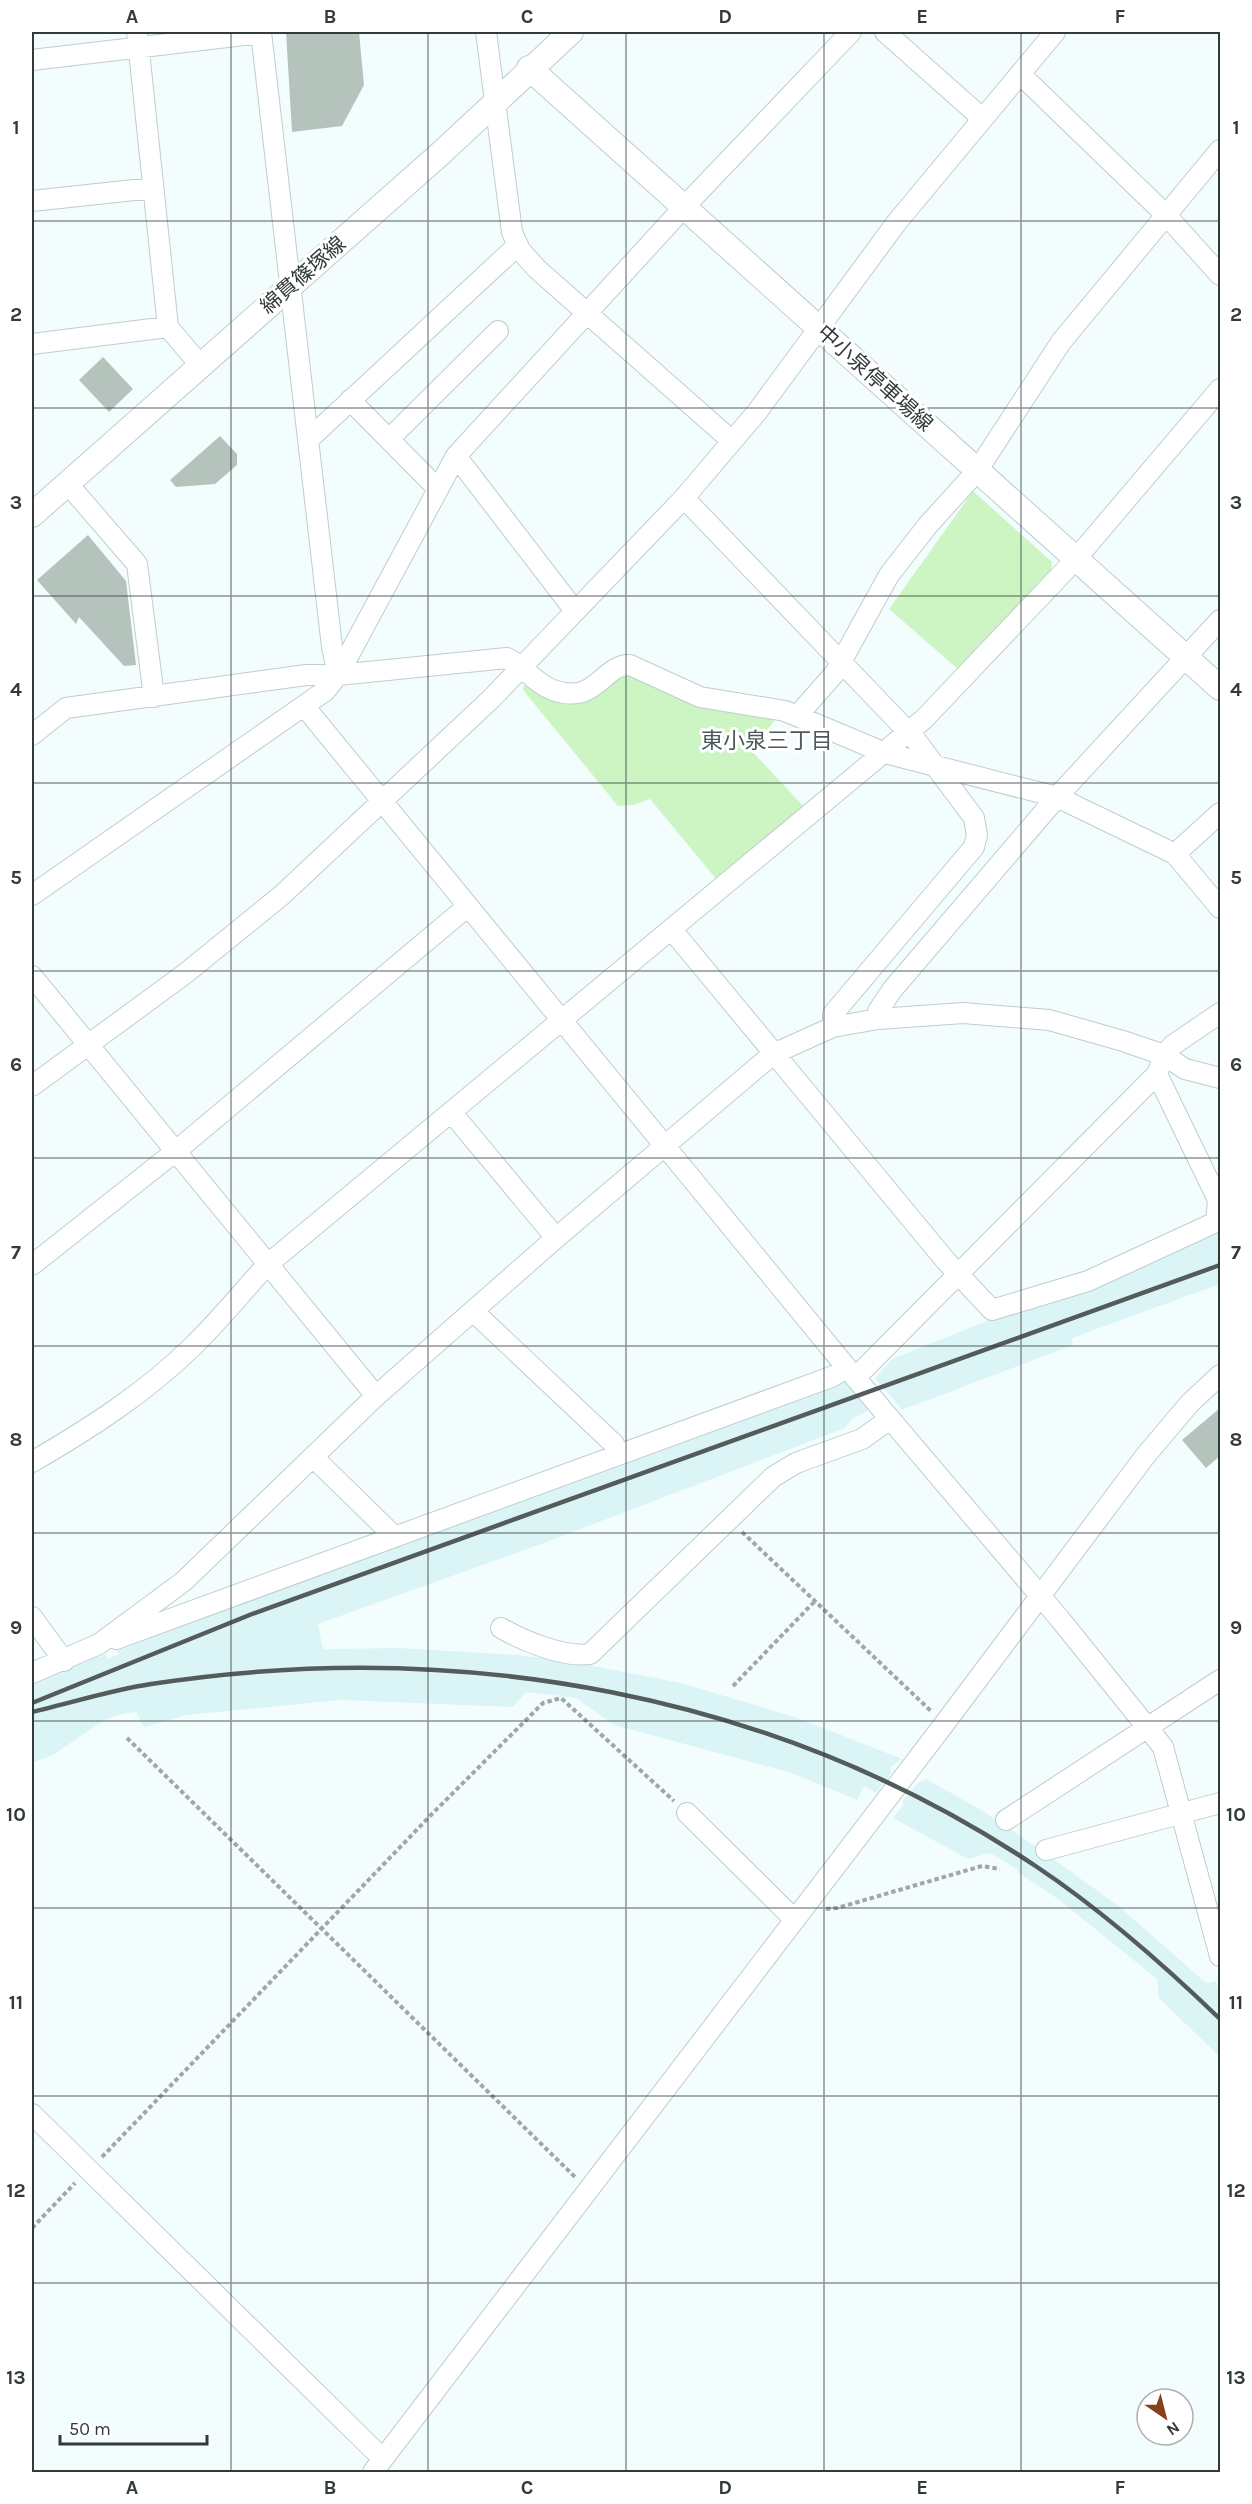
<svg xmlns="http://www.w3.org/2000/svg" width="1252" height="2504" viewBox="0 0 1252 2504" font-family="Karla,'Noto Sans JP',sans-serif">
<rect width="100%" height="100%" fill="#f4fdfe"/>
<path fill="#dbf5f7" d="M1220 1227V1284L1072 1338 1073 1345 902 1410 875 1378 892 1359Z
M846 1379 870 1410 853 1418 845 1428 544 1543 318 1624 323 1649 399 1648 518 1655 568 1661 681 1683 798 1718 902 1759 891 1767V1773L876 1793 864 1786 857 1800 792 1773 614 1725 576 1698 526 1692 513 1707 340 1700 187 1715 144 1727 136 1712 122 1714 106 1719 53 1755 32 1763V1682L105 1654 108 1659 119 1654 115 1647Z
M926 1779 983 1811 1055 1860 1121 1908 1206 1983 1216 1981 1220 1996V2057L1159 1998 1157 1979 1058 1899 1017 1872V1869L990 1853 968 1859 893 1818 903 1805V1800L917 1784Z"/>
<path fill="#ccf5c3" d="M973 491 1052 562 1051 574 959 670 889 609Z
M624 672 703 707 775 720 751 750 805 808 717 880 650 799 633 805 618 806 523 690 524 685C573 713 584 708 624 672Z"/>
<path fill="#b5c3bd" d="M286 32H359L364 85 342 126 292 132Z
M103 357 133 389 109 412 79 380Z
M220 436 237 454V465L215 484 176 487 170 480Z
M88 535 126 581 136 665 124 666 79 617 76 624 37 580Z
M1220 1408V1456L1206 1468 1182 1440Z"/>
<g fill="none" stroke-linecap="round" stroke-linejoin="round">
<defs>
<path id="minor" d="M137 32 168 327 200 365
M261 32 332 647 338 675
M486 32 512 232 520 250 537 269 732 441
M885 32 983 119
M32 60 261 33
M1020 74 1166 215 1220 275
M32 201 153 188
M32 344 168 327
M350 400 438 489
M389 439 498 331
M308 440 518 245
M456 456 575 611
M67 483 137 564 154 697
M684 498 915 739 974 818 977 835 974 847 833 1014V1027
M304 706 847 1368 1059 1618 1163 1747 1220 1956
M798 715 835 673 889 575 928 525 977 471 1061 342 1220 150
M32 735 66 708 306 675H338L507 658C523 665 534 683 553 690 597 706 602 664 630 665L700 697 785 711 885 753 1057 797 1175 854 1220 908
M1175 854 1220 813
M32 895 325 691 338 675 456 456 685 206 851 32
M672 930 946 1261 992 1310 1088 1281 1216 1222 1218 1200 1157 1074
M32 976 376 1396
M878 1019V1011L892 990 1057 797 1220 620
M32 1086 186 973 282 895 491 699 684 498 757 412 897 222 1055 32
M452 1113 556 1238
M32 1265 176 1151 468 906
M473 1311 614 1444 618 1454
M856 1377 1157 1074 1164 1055 1173 1045 1220 1013
M313 1457 395 1537
M32 1462C89 1429 145 1393 192 1347 219 1321 242 1292 267 1265L924 719 1075 560 1220 389
M32 1617 64 1661
M501 1628C523 1641 565 1658 590 1654L773 1477 796 1463 862 1439 890 1419
M116 1639 831 1377 847 1368
M32 1673 99 1644 184 1581 376 1396 556 1238 773 1054 833 1027 878 1019 963 1013 1049 1020 1123 1041 1164 1055 1185 1069 1220 1078
M687 1813 795 1920
M1006 1820 1220 1680
M1046 1850 1220 1803
M32 2114 383 2459
M373 2472 945 1723 1146 1455 1190 1403 1220 1375"/>
<path id="major" d="M529 68 1220 688
M32 515 440 154 571 32"/>
</defs>
<use href="#minor" stroke="#becdcf" stroke-width="22"/>
<use href="#major" stroke="#becdcf" stroke-width="26"/>
<path stroke="#9fa7a8" stroke-width="4" stroke-dasharray="4.5 3" stroke-linecap="butt" d="M742 1532 931 1711
M733 1686 815 1601
M127 1738 576 2178
M826 1909 837 1908 982 1866 1000 1869
M102 2157 431 1815 543 1703 561 1698 674 1801
M32 2228 75 2183"/>
<use href="#minor" stroke="#fff" stroke-width="20"/>
<use href="#major" stroke="#fff" stroke-width="24"/>
<path stroke="#545b5b" stroke-width="4.5" d="M32 1703 252 1614 1220 1265
M32 1712C71 1703 111 1690 151 1684 459 1637 776 1692 1037 1867 1103 1911 1163 1964 1220 2019"/>
</g>
<path fill="none" stroke="#333a3a" stroke-width="1.5" stroke-opacity="0.55" d="M231 32V2472M428 32V2472M626 32V2472M824 32V2472M1021 32V2472M32 221H1220M32 408H1220M32 596H1220M32 783H1220M32 971H1220M32 1158H1220M32 1346H1220M32 1533H1220M32 1721H1220M32 1908H1220M32 2096H1220M32 2283H1220"/>
<g text-anchor="middle" stroke-width="6" stroke-linejoin="round" paint-order="stroke">
<g font-size="21" fill="#333a3a" stroke="#fff">
<text transform="translate(303 275) rotate(-41)" y="7">綿貫篠塚線</text>
<text transform="translate(875 378) rotate(42)" y="7">中小泉停車場線</text>
</g>
<g font-size="22" fill="#4b595a" stroke="#fff">
<text x="767" y="748">東小泉三丁目</text>
</g>
</g>
<rect width="1252" height="2504" fill="none" stroke="#ffffff" stroke-width="66"/>
<g transform="translate(1165 2417) rotate(145)"><circle r="28" fill="#ffffff" stroke="#adb0b0" stroke-width="1.5"/>
<path d="M0-4.5L10 22L0 15L-10 22Z" fill="#88411d"/>
<text y="-9" font-size="16" font-weight="bold" text-anchor="middle" fill="#333a3a">N</text>
</g>
<path d="M60 2435v9h147v-9" fill="none" stroke="#333a3a" stroke-width="3"/>
<text x="69" y="2435" font-size="18" fill="#333a3a" stroke="#ffffff" stroke-width="4.5" paint-order="stroke">50 m</text>
<rect x="33" y="33" width="1186" height="2438" fill="none" stroke="#333a3a" stroke-width="2"/>
<g font-size="20" text-anchor="middle" font-weight="bold" fill="#333a3a">
<text x="132" y="23">A</text>
<text x="330" y="23">B</text>
<text x="527" y="23">C</text>
<text x="725" y="23">D</text>
<text x="922" y="23">E</text>
<text x="1120" y="23">F</text>
<text x="16" y="134">1</text>
<text x="1236" y="134">1</text>
<text x="16" y="321">2</text>
<text x="1236" y="321">2</text>
<text x="16" y="509">3</text>
<text x="1236" y="509">3</text>
<text x="16" y="696">4</text>
<text x="1236" y="696">4</text>
<text x="16" y="884">5</text>
<text x="1236" y="884">5</text>
<text x="16" y="1071">6</text>
<text x="1236" y="1071">6</text>
<text x="16" y="1259">7</text>
<text x="1236" y="1259">7</text>
<text x="16" y="1446">8</text>
<text x="1236" y="1446">8</text>
<text x="16" y="1634">9</text>
<text x="1236" y="1634">9</text>
<text x="16" y="1821">10</text>
<text x="1236" y="1821">10</text>
<text x="16" y="2009">11</text>
<text x="1236" y="2009">11</text>
<text x="16" y="2197">12</text>
<text x="1236" y="2197">12</text>
<text x="16" y="2384">13</text>
<text x="1236" y="2384">13</text>
<text x="132" y="2494">A</text>
<text x="330" y="2494">B</text>
<text x="527" y="2494">C</text>
<text x="725" y="2494">D</text>
<text x="922" y="2494">E</text>
<text x="1120" y="2494">F</text>
</g>
</svg>
